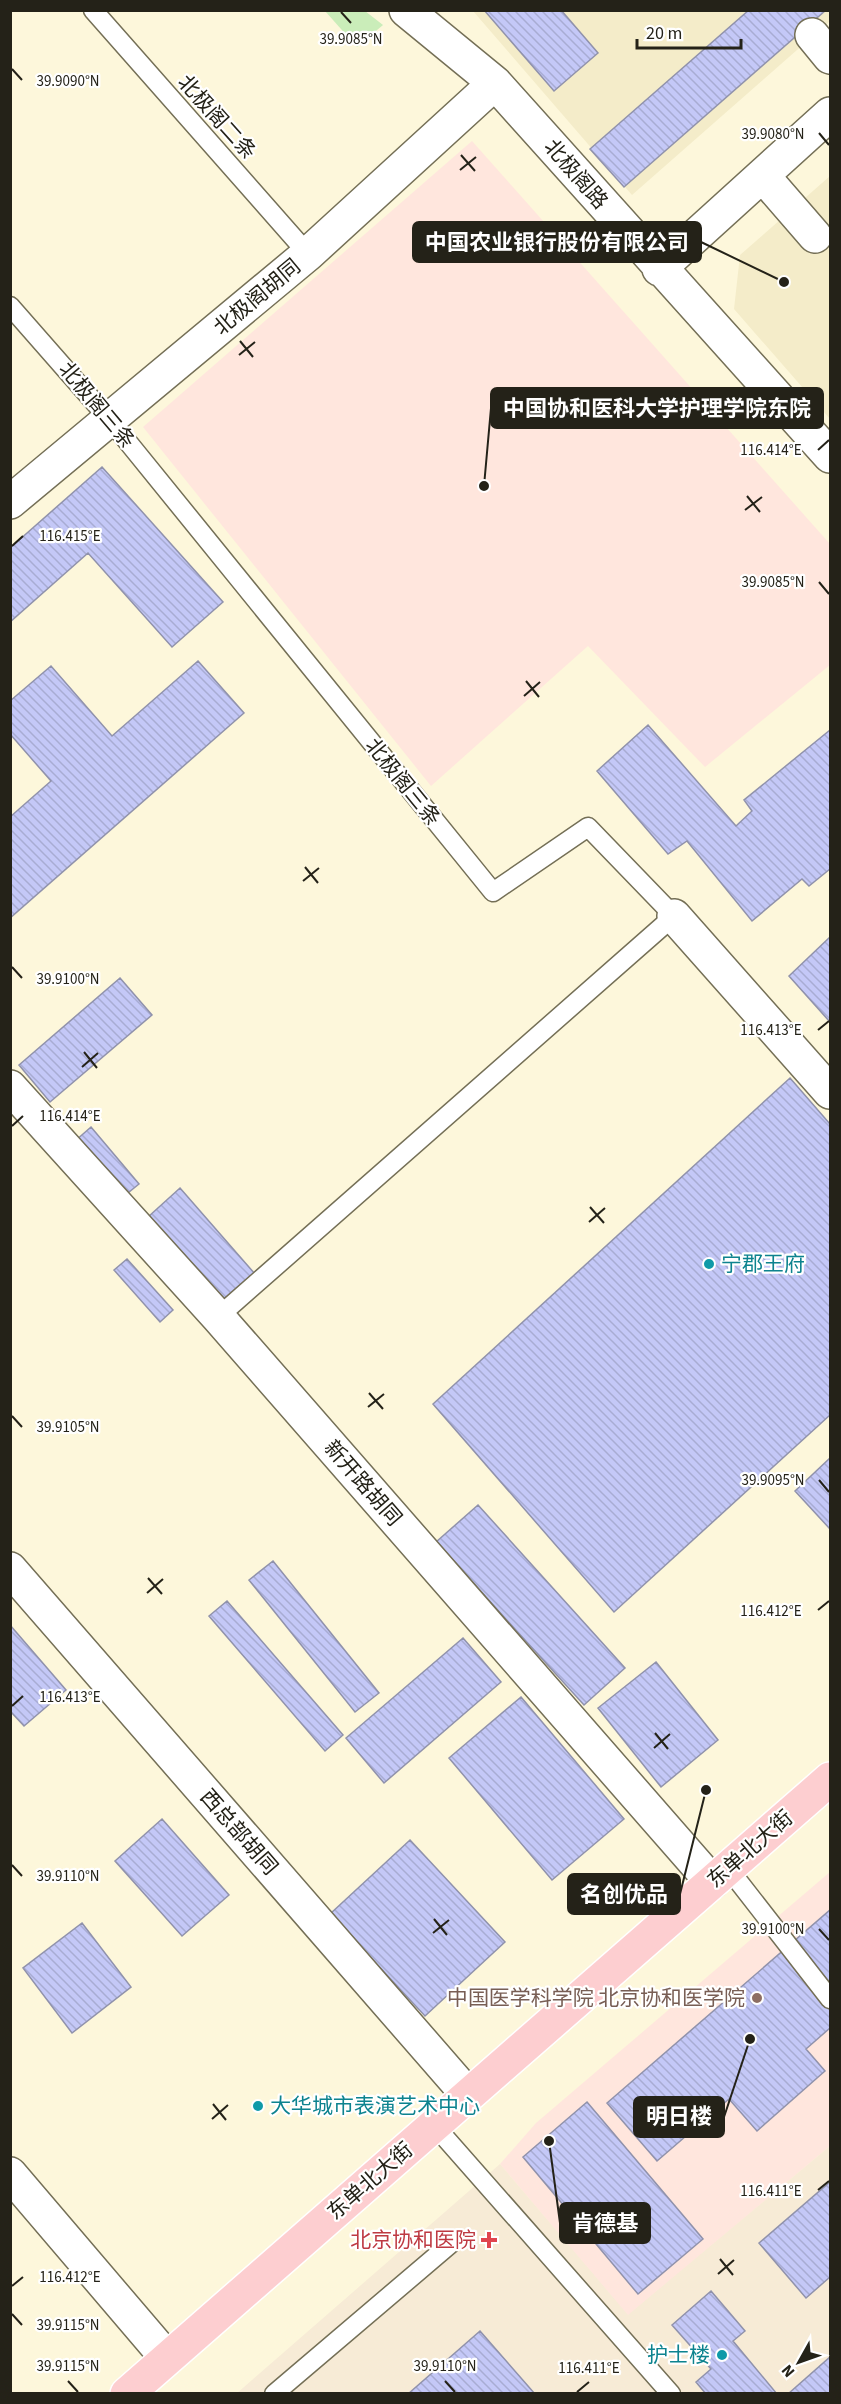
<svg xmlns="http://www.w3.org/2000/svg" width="841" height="2404" viewBox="0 0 841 2404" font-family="'Source Sans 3','Noto Sans SC',sans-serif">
<defs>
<pattern id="building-back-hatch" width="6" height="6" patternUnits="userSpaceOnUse" patternTransform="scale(1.5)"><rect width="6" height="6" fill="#c4c8f7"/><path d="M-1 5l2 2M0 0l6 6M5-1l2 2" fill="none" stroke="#a8acd3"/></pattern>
</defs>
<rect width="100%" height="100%" fill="#fdf7db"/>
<path fill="#f4ecc9" d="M830 10V21L632 195 473 11Z
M830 176V419L734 309 740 255Z"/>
<path fill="#ffe6dd" d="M472 141 830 544V665L705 767 588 646 431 786 143 427Z
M830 1872V2146L628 2316 500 2164 536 2123Z"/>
<path fill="#f7ebd6" d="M830 2146V2393L236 2394 500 2164 628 2315Z"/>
<path fill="#caedb9" d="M325 11H365L383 25 357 47Z"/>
<path fill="url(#building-back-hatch)" stroke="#9092ab" stroke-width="1.5" d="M484 10H561L598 53 554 91Z
M749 10H826L624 187 590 149Z
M102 467 223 602 172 647 88 553 10 622V548Z
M198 661 244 713 10 918V817L51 781 10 734V701L51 666 112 736Z
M648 725 736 826 752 811 744 800 830 730V869L809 886 802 879 752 921 687 841 668 854 597 771Z
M830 937V1022L789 976Z
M120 978 152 1015 50 1102 19 1065Z
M790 1078 830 1124V1415L614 1612 433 1404Z
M91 1127 139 1184 123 1197 75 1141Z
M180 1188 255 1274 223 1302 148 1217Z
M127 1259 173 1310 160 1322 114 1270Z
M830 1458V1529L795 1491Z
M478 1505 625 1668 584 1705 436 1542Z
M273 1561 379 1693 355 1712 249 1580Z
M227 1601 343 1735 325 1751 209 1616Z
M10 1625 66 1690 24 1726 10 1711Z
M463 1638 501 1682 384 1783 346 1738Z
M656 1662 718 1740 661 1787 598 1708Z
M521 1697 624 1819 552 1880 449 1758Z
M162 1819 229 1895 182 1936 115 1861Z
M410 1840 505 1942 425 2016 330 1914Z
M830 1910V2028L806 2049 825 2071 757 2131 729 2099 657 2161 607 2103Z
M82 1923 131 1987 72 2033 23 1968Z
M587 2102 703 2239 638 2294 523 2157Z
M830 2182V2277L806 2298 759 2243Z
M711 2291 745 2331 733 2341 777 2394H706L696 2382 711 2369 672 2325Z
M480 2331 535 2394H408Z
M830 2357V2394H788Z"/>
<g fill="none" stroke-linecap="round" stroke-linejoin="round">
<defs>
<path id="lane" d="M93 10 308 254
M10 306 110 420 493 892 588 827 674 916 218 1317
M728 1868 830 1999
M434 2125 671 2394
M274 2394 455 2240"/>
<path id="street" d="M406 10 495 83 830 456
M812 35 830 57
M763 176 815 236
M659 269 830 114
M10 502 308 254 495 83
M674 916 830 1092
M10 1087 218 1317 712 1882
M10 1569 468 2095
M10 2174 167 2358"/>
<path id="primary" d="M127 2394 830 1779"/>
</defs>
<use href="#lane" stroke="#746f56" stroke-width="21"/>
<use href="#street" stroke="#746f56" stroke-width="36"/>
<use href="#primary" stroke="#fff" stroke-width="36"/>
<use href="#lane" stroke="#fff" stroke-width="18"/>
<use href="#street" stroke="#fff" stroke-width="33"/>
<use href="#primary" stroke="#fdced0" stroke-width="33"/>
</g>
<path fill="none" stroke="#242218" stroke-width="2" d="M341 12 351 23M12 69 22 80M819 133 829 145M461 155 475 171M460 170 476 157M240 341 253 357M239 355 255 342M818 450 829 440M747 496 760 512M745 510 762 497M12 546 23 536M819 582 829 594M526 681 539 697M524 696 540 682M305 867 318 883M303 881 319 868M12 967 22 978M818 1030 829 1021M84 1052 97 1068M82 1067 98 1053M12 1126 23 1116M590 1207 604 1223M589 1222 605 1208M369 1393 383 1409M368 1407 384 1394M12 1416 22 1427M819 1480 829 1492M148 1578 162 1594M147 1593 163 1579M818 1610 829 1601M12 1706 23 1696M655 1733 668 1749M654 1748 670 1734M12 1865 22 1876M434 1919 447 1935M819 1929 829 1940M433 1933 449 1920M213 2104 226 2120M212 2119 228 2105M818 2190 829 2181M720 2259 733 2275M718 2274 734 2260M12 2286 23 2277M12 2314 22 2325M68 2381 78 2392M445 2381 455 2392M577 2392 589 2382"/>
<g fill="#0f9aa8" stroke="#fff" stroke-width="2">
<circle cx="709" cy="1264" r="6"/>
<circle cx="258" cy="2106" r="6"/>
<circle cx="722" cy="2355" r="6"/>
</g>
<circle fill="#8d6e63" stroke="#fff" stroke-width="2" cx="757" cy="1998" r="6"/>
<path fill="#e0444e" stroke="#fff" stroke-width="2" d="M486 2231h6v6h6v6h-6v6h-6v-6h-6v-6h6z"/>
<g text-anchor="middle" stroke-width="4.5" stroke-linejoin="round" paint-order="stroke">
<g font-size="21" fill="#242218" stroke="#fff">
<text transform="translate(217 117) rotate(48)" y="7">北极阁二条</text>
<text transform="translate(576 174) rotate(49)" y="7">北极阁路</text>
<text transform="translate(257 297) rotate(-40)" y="7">北极阁胡同</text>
<text transform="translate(97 405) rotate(50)" y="7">北极阁三条</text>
<text transform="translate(403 782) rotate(51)" y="7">北极阁三条</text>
<text transform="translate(363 1483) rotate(49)" y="7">新开路胡同</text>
<text transform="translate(239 1832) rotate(49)" y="7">西总部胡同</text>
<text transform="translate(750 1849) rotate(-41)" y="7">东单北大街</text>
<text transform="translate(370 2181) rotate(-41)" y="7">东单北大街</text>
</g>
<g font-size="21" fill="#0d838f" stroke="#fff" text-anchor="start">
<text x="721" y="1271">宁郡王府</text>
<text x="270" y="2113">大华城市表演艺术中心</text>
<text x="710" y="2362" text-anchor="end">护士楼</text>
</g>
<g font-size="21" fill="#785e54" stroke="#fff" text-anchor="end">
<text x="745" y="2005">中国医学科学院 北京协和医学院</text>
</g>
<g font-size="21" fill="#be3a42" stroke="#fff" text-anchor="end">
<text x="476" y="2247">北京协和医院</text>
</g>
</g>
<g font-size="15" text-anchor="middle" fill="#242218" stroke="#fff" stroke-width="4.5" stroke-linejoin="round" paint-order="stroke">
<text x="351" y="44">39.9085°N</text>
<text x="68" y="86">39.9090°N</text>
<text x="773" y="139">39.9080°N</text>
<text x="771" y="455">116.414°E</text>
<text x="70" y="541">116.415°E</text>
<text x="773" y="587">39.9085°N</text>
<text x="68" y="984">39.9100°N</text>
<text x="771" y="1035">116.413°E</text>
<text x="70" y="1121">116.414°E</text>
<text x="68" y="1432">39.9105°N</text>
<text x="773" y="1485">39.9095°N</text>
<text x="771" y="1616">116.412°E</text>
<text x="70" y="1702">116.413°E</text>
<text x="68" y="1881">39.9110°N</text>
<text x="773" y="1934">39.9100°N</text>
<text x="771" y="2196">116.411°E</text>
<text x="70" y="2282">116.412°E</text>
<text x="68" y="2330">39.9115°N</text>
<text x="68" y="2371">39.9115°N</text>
<text x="445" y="2371">39.9110°N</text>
<text x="589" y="2373">116.411°E</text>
</g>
<path fill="none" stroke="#242218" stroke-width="2" d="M784 282L701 242M484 486L491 408M706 1790L680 1894M750 2039L724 2117M549 2141L560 2223"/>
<g fill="#242218" stroke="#fff" stroke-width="2">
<circle cx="784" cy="282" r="6"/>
<circle cx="484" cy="486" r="6"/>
<circle cx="706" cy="1790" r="6"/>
<circle cx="750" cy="2039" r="6"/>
<circle cx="549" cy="2141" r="6"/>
</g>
<g fill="#242218" stroke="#242218" stroke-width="2">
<rect x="413" y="222" width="288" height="40" rx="6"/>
<rect x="491" y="388" width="332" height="40" rx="6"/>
<rect x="568" y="1874" width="112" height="40" rx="6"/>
<rect x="634" y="2097" width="90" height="40" rx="6"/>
<rect x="560" y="2203" width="90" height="40" rx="6"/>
</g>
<g font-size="22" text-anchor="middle" font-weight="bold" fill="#fff">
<text x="557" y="250">中国农业银行股份有限公司</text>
<text x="657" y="416">中国协和医科大学护理学院东院</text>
<text x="624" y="1902">名创优品</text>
<text x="679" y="2124">明日楼</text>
<text x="605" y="2231">肯德基</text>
</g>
<rect width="841" height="2404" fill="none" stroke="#242218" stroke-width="24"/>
<g transform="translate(799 2362) rotate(230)" stroke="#ffffff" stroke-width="4.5" paint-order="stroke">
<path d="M0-4.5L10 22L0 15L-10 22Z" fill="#242218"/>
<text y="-9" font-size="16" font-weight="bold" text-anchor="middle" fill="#242218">N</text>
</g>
<path d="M637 39v9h104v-9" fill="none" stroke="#242218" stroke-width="3"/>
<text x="646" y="39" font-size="18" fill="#242218" stroke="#ffffff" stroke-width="4.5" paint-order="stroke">20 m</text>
</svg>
